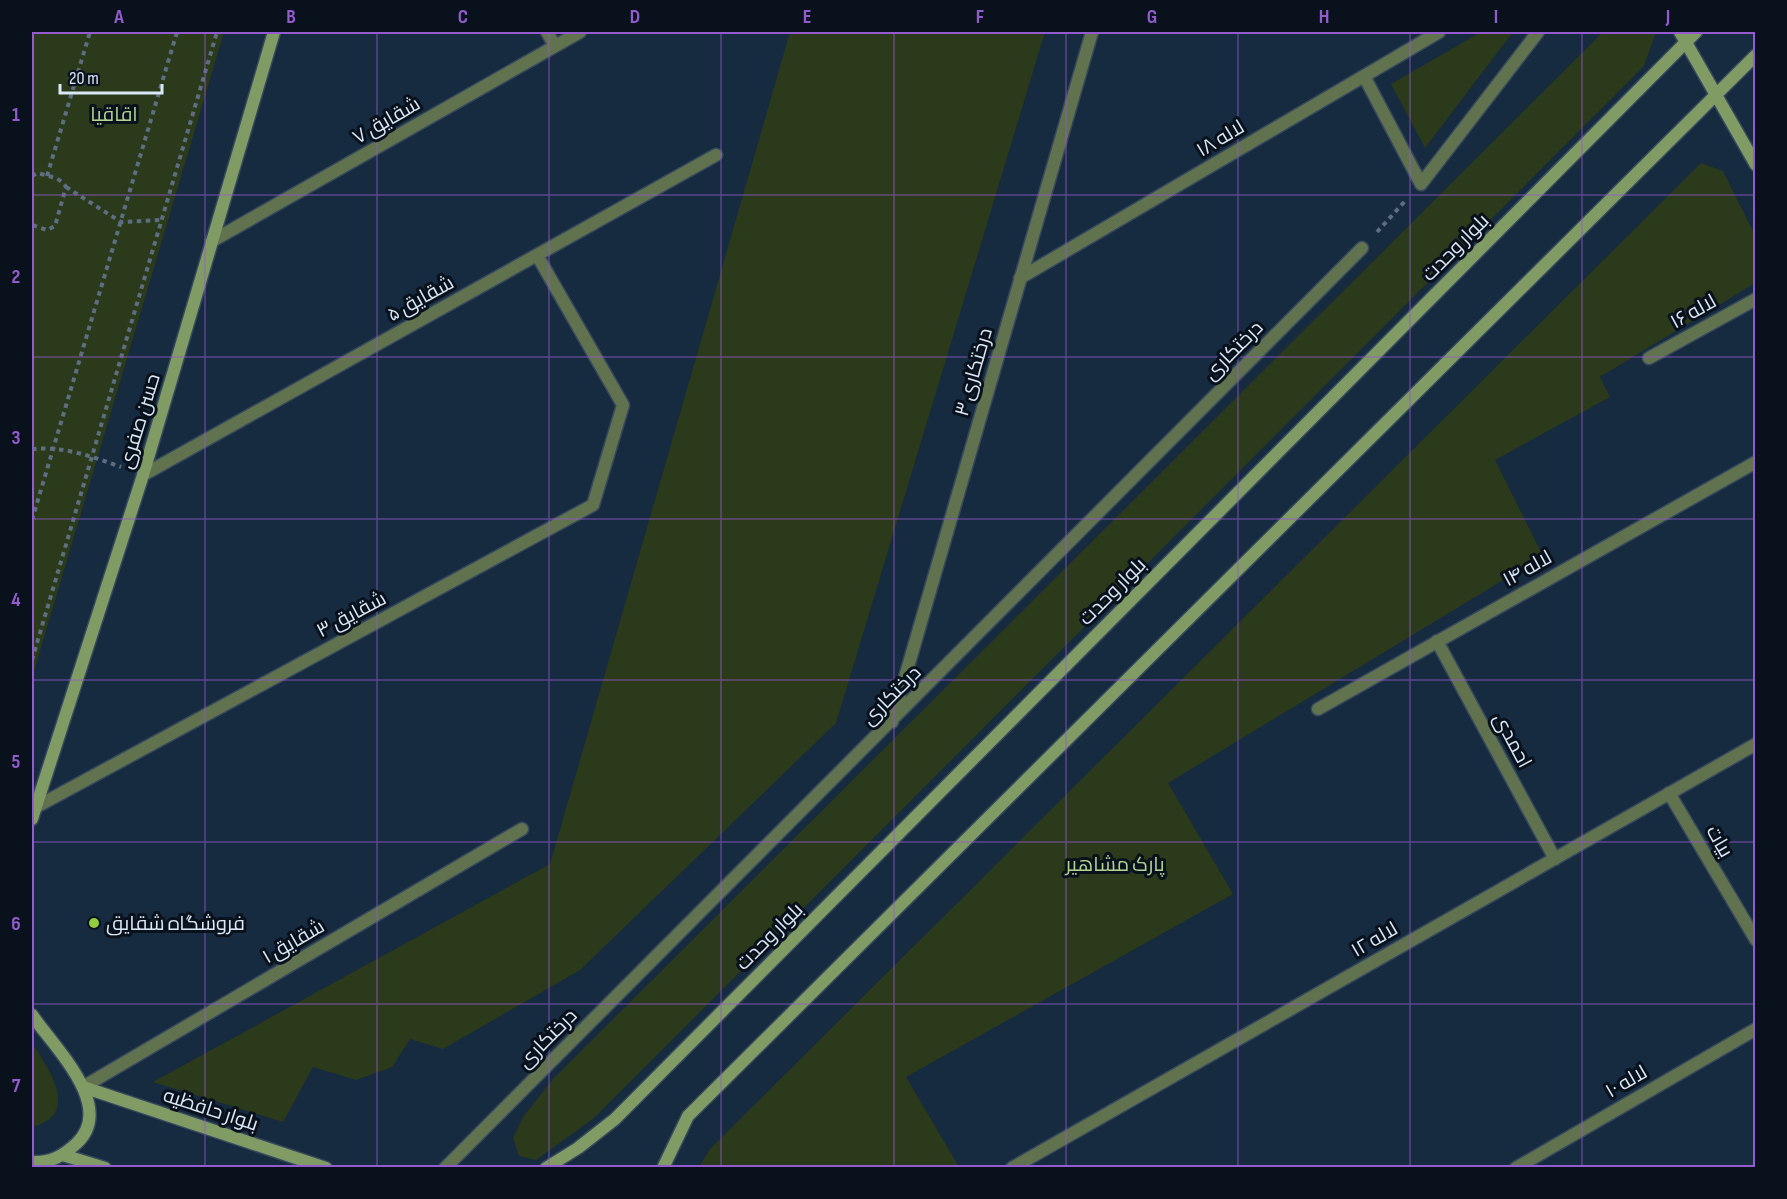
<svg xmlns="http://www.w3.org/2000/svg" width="1787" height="1199" viewBox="0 0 1787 1199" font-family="'Sofia Sans Condensed',Cairo,sans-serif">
<rect width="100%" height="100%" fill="#162a40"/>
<path fill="#2b3a1a" d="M32 32H224L32 678Z
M790 32H1045L836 723 580 970 443 1049 410 1039 392 1067 356 1080 313 1067 283 1122 153 1082 550 864Z
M1481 32H1513L1425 148 1391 84Z
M1603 32H1656L1644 66 594 1118 536 1160 519 1156 513 1138 523 1117 553 1079Z
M1701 163 1723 171 1755 235V283L1600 377 1610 397 1495 460 1543 556 1168 783 1233 894 906 1077 959 1167H699L710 1149Z
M32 1043C48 1068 82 1114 32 1127Z"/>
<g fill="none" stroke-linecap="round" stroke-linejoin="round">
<defs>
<path id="street" d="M547 32 555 46
M1364 76 1421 184 1538 32
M212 241 580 32
M1020 278 1439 32
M1649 358 1756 299
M143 475 716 155
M1437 641 1555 859
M1318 709 1756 462
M892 722 1092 32
M1669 793 1756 940
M36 807 593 505 623 405 537 255
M83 1087 522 829
M445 1168 1362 248
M1012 1168 1756 744
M1516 1168 1756 1029"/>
<path id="secondary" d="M1680 32 1756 165
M32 819 143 475 274 32
M32 1015C54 1047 116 1106 77 1143 63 1156 51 1163 32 1162
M83 1087 326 1168
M63 1155 105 1168
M546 1168 578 1148 615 1119 1696 32
M663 1168 688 1116 1756 55"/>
</defs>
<use href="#street" stroke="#35485d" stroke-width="15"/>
<use href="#secondary" stroke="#35485d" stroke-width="15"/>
<path stroke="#5d6e82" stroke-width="4" stroke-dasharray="4.5 4.5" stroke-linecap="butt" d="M32 176 37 173C48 176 60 177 66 187L55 226 47 230 32 225
M47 176 90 32
M66 187 121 222 161 220
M1377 232 1406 200
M32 449C63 446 91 456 121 467
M32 520 177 32
M32 660 217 32"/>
<use href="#street" stroke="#61724f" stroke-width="12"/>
<use href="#secondary" stroke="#809b63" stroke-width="12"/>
</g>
<path fill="none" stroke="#935bcd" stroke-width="1.5" stroke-opacity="0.55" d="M205 32V1168M377 32V1168M549 32V1168M721 32V1168M894 32V1168M1066 32V1168M1238 32V1168M1410 32V1168M1582 32V1168M32 195H1756M32 357H1756M32 519H1756M32 680H1756M32 842H1756M32 1004H1756"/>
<circle fill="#91cd3f" stroke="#09121c" stroke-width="2" cx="94" cy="923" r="6"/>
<g text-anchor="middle" stroke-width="6" stroke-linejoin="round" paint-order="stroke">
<g font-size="20" fill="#b3d491" stroke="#09121c">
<text x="114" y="121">اقاقیا</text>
<text x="1115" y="871">پارک مشاهیر</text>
</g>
<g font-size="20" fill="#dae7f6" stroke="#09121c">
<text transform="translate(386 120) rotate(-30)" y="7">شقایق ۷</text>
<text transform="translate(1220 138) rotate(-31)" y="7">لاله ۱۸</text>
<text transform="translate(1455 247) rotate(-45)" y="7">بلوار وحدت</text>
<text transform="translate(420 298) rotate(-29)" y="7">شقایق ۵</text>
<text transform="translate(1693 311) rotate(-29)" y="7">لاله ۱۶</text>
<text transform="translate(1233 350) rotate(-45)" y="7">درختکاری</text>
<text transform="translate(973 372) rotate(-74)" y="7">درختکاری ۳</text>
<text transform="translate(139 421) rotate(-73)" y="7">حسن صفری</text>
<text transform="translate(1527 568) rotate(-29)" y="7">لاله ۱۴</text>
<text transform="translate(1112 591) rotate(-45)" y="7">بلوار وحدت</text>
<text transform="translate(351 614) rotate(-28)" y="7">شقایق ۳</text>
<text transform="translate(891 695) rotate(-45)" y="7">درختکاری</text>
<text transform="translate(1513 740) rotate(62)" y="7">احمدی</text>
<text transform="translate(1720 841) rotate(60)" y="7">بیات</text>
<text transform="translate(769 936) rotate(-45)" y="7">بلوار وحدت</text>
<text transform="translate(1374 939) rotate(-30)" y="7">لاله ۱۲</text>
<text transform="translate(293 941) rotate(-30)" y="7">شقایق ۱</text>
<text transform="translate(547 1038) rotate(-45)" y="7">درختکاری</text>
<text transform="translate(1626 1081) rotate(-30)" y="7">لاله ۱۰</text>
<text transform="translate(211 1109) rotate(18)" y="7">بلوار حافظیه</text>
</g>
<g font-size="20" fill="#dae7f6" stroke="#09121c" text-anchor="start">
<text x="106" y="930">فروشگاه شقایق</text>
</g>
</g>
<rect width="1787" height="1199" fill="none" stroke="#09121c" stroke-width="66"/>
<path d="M60 84v9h102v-9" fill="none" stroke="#dae7f6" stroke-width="3"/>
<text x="69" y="84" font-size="18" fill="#dae7f6" stroke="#09121c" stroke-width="4.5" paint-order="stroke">20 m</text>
<rect x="33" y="33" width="1721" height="1133" fill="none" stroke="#935bcd" stroke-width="2"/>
<g font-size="20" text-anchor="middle" font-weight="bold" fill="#935bcd">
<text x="119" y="23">A</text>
<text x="291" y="23">B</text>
<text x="463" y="23">C</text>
<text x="635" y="23">D</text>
<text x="807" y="23">E</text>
<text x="980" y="23">F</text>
<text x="1152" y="23">G</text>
<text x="1324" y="23">H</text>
<text x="1496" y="23">I</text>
<text x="1668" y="23">J</text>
<text x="16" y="121">1</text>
<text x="16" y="283">2</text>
<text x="16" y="444">3</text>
<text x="16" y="606">4</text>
<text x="16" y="768">5</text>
<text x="16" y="930">6</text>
<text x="16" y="1092">7</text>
</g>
</svg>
